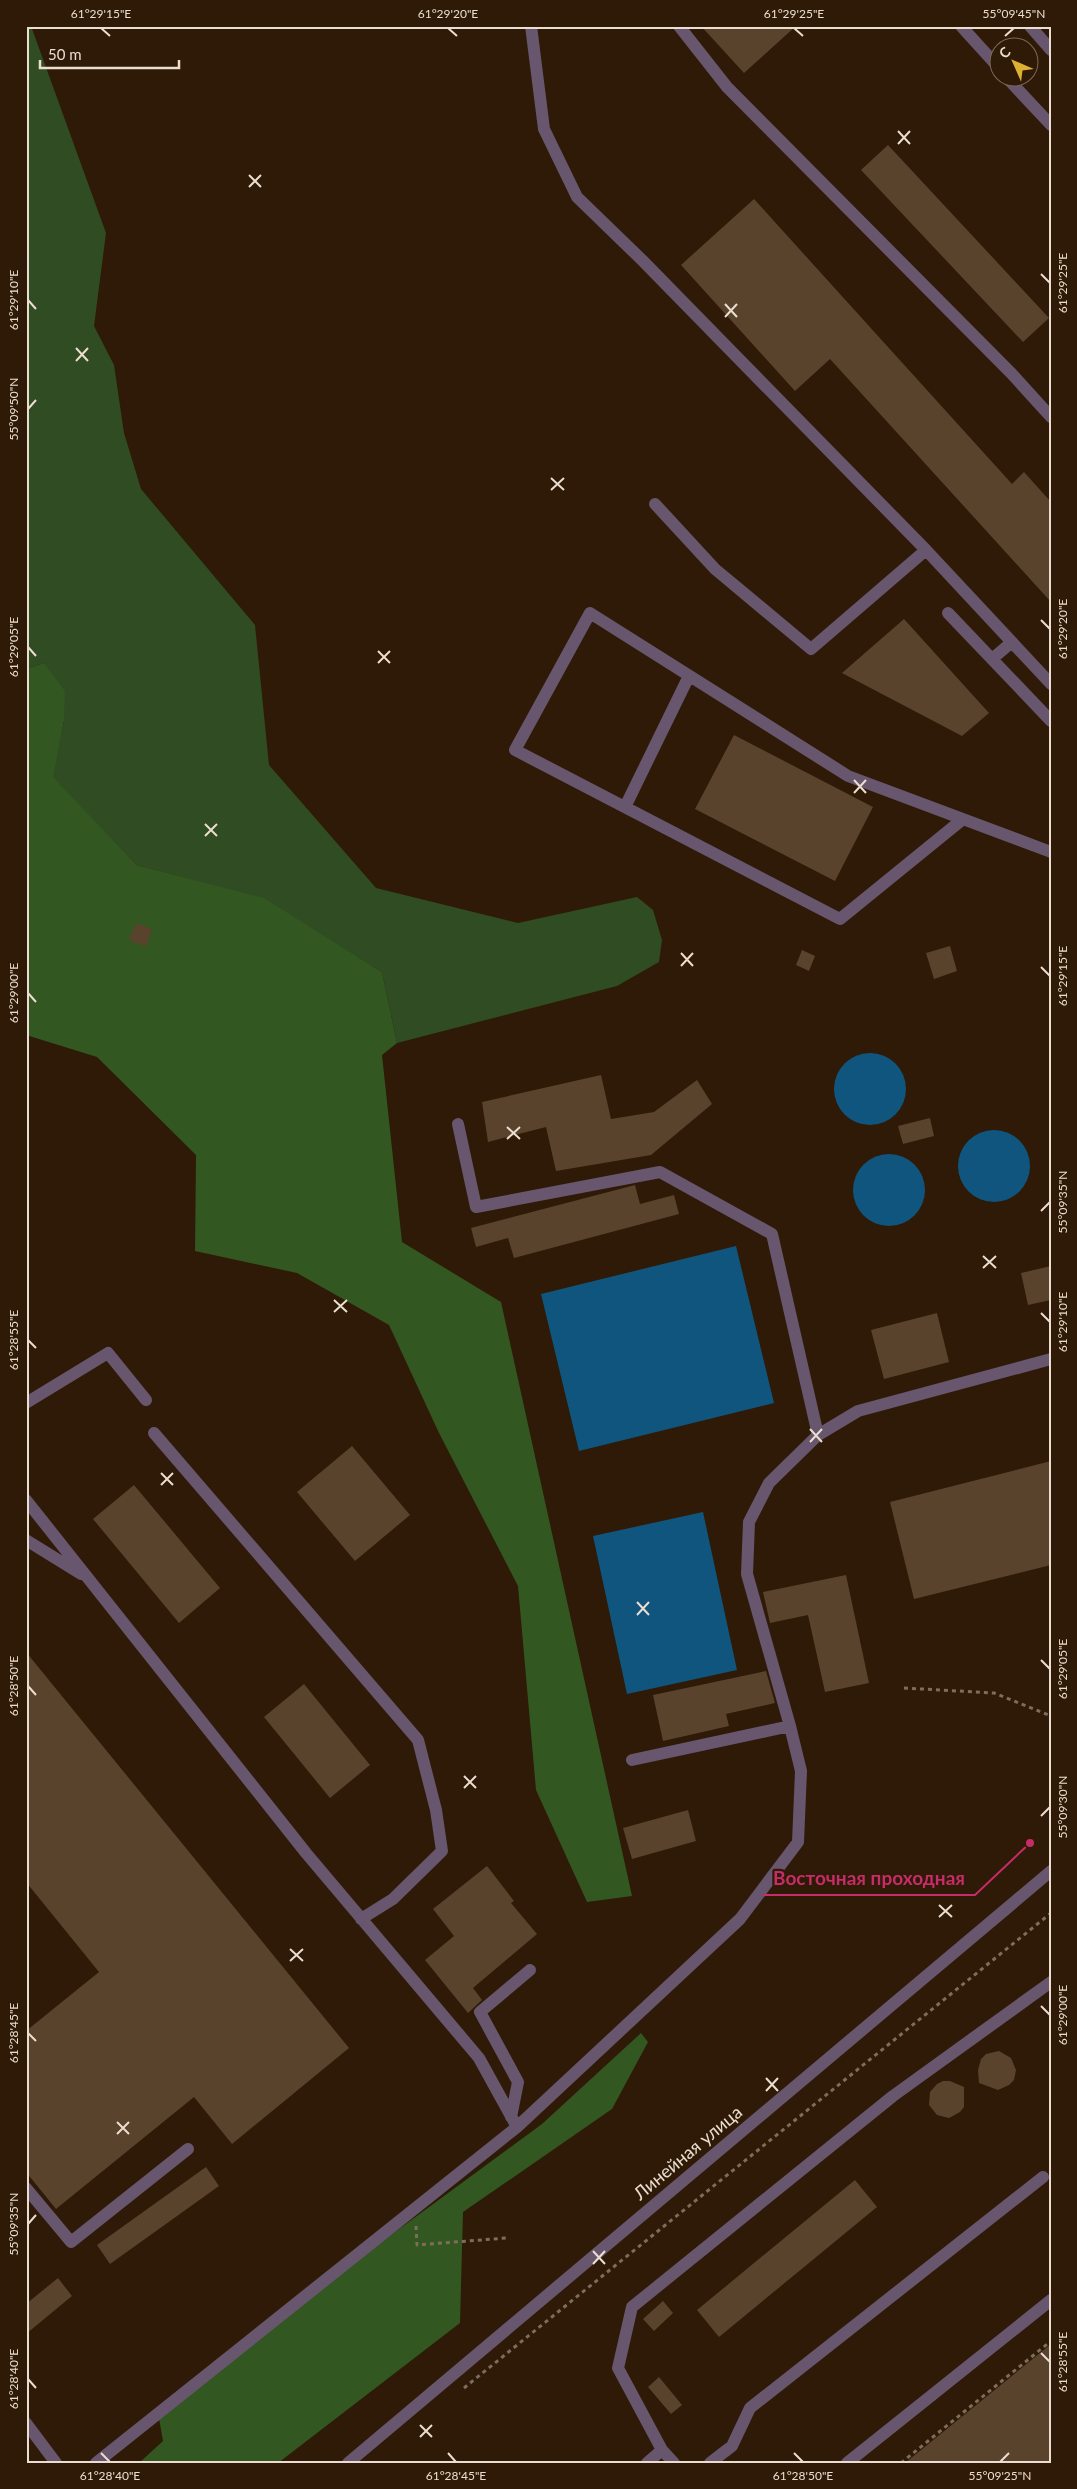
<svg xmlns="http://www.w3.org/2000/svg" width="1077" height="2489" viewBox="0 0 1077 2489" font-family="Lato,sans-serif">
<rect width="100%" height="100%" fill="#2e1a06"/>
<path fill="#304c23" d="M26 26H31L106 233 94 326 114 365 124 433 141 489 255 625 269 765 376 888 518 923 637 897 653 910 662 940 659 962 617 986 397 1043 382 972 264 899 137 865 52 777 64 721 44 663 26 669Z"/>
<path fill="#325720" d="M44 663 65 691 64 721 53 777 137 865 264 898 382 972 397 1043 382 1055 402 1242 501 1302 632 1896 587 1902 536 1790 518 1586 439 1433 389 1325 297 1273 195 1251 196 1155 97 1057 26 1035V669Z
M641 2033 648 2042 612 2109 463 2212 460 2323 278 2463H139L163 2441 157 2407 542 2124Z"/>
<path fill="#10557d" d="M834 1089a36 36 0 1 1 72 0a36 36 0 1 1-72 0Z
M958 1166a36 36 0 1 1 72 0a36 36 0 1 1-72 0Z
M853 1190a36 36 0 1 1 72 0a36 36 0 1 1-72 0Z
M736 1246 774 1403 579 1451 541 1294Z
M703 1512 737 1670 627 1694 593 1536Z"/>
<path fill="#59432d" d="M701 26H796L744 73Z
M888 145 1049 318 1023 342 861 170Z
M754 199 1012 484 1024 472 1051 502V602L830 359 795 391 681 265Z
M904 619 989 713 962 736 842 673Z
M734 735 873 807 835 881 695 809Z
M136 923 152 929 146 947 129 940Z
M950 946 957 971 934 979 926 953Z
M802 950 815 956 809 971 796 965Z
M601 1075 611 1119 654 1112 697 1080 712 1104 651 1155 556 1171 546 1127 488 1142 482 1102Z
M930 1118 934 1136 903 1144 898 1126Z
M635 1185 640 1204 674 1195 679 1214 514 1258 508 1238 476 1247 471 1228Z
M1051 1266V1300L1028 1305 1021 1273Z
M937 1313 949 1362 884 1379 871 1330Z
M352 1446 410 1515 355 1561 297 1492Z
M1051 1461V1565L914 1599 890 1502Z
M134 1485 220 1588 179 1623 93 1519Z
M846 1575 869 1683 825 1692 808 1615 770 1623 763 1592Z
M26 1652 349 2048 232 2144 194 2097 56 2209 26 2172V2031L99 1972 26 1882Z
M766 1671 775 1703 726 1714 729 1726 663 1741 653 1695Z
M304 1684 370 1765 330 1798 264 1717Z
M688 1810 696 1841 632 1859 623 1828Z
M487 1866 514 1901 511 1903 537 1934 473 1988 482 2000 468 2013 425 1960 454 1936 433 1909Z
M999 2051 1011 2058 1016 2070 1014 2080 1009 2085 998 2090 979 2083 978 2070 981 2059 986 2054Z
M943 2081H950L964 2087V2107L960 2112 949 2118 937 2115 929 2105 930 2092 937 2084Z
M206 2167 219 2186 110 2264 97 2245Z
M855 2180 877 2207 719 2337 697 2310Z
M58 2278 72 2296 26 2334V2304Z
M663 2301 673 2313 654 2331 643 2319Z
M1051 2344V2463H905Z
M659 2377 682 2405 671 2414 648 2387Z"/>
<g fill="none" stroke-linecap="round" stroke-linejoin="round">
<path stroke="#7e6d5c" stroke-width="3" stroke-dasharray="4 4" stroke-linecap="butt" d="M904 1688 994 1693 1051 1716
M416 2226 417 2245 506 2238
M464 2388 1051 1913
M901 2463 1051 2341"/>
<path stroke="#67566d" stroke-width="12" d="M531 26 544 129 577 197 643 261 926 550 1051 684
M679 26 727 87 1011 373 1051 417
M961 26 1000 69
M1030 26 1051 50
M1007 78 1051 125
M655 504 715 569 811 649 926 550
M948 613 1051 721
M992 659 1012 642
M625 807 689 676
M963 819 840 919 515 750 590 613 848 776 1051 852
M458 1124 476 1207 660 1172 772 1234 818 1435
M26 1403 108 1353 146 1400
M154 1433 418 1740 436 1810 442 1851 393 1899 361 1919
M26 1500 306 1853 479 2058 517 2127 96 2463
M26 1540 81 1574
M632 1760 790 1726
M511 2117 518 2082 480 2012 530 1970
M517 2127 740 1919 798 1842 801 1771 790 1726 747 1574 749 1522 769 1483 818 1435 858 1411 1051 1359
M26 2188 71 2242 188 2149
M26 2423 56 2463
M662 2450 618 2368 632 2307 893 2096 1051 1982
M348 2463 1051 1871
M647 2463 662 2450 674 2463
M710 2463 732 2446 750 2408 1043 2177
M847 2463 1051 2300"/>
</g>
<path fill="none" stroke="#ebddd0" stroke-width="2" d="M101 28 110 36M448 28 457 36M794 28 803 36M1005 36 1014 28M898 131 910 144M898 144 910 131M249 175 261 187M249 187 261 175M1041 274 1050 283M28 300 36 309M725 304 737 317M725 317 737 304M76 348 88 361M76 361 88 348M28 409 36 400M551 478 564 490M551 490 564 478M1041 620 1050 629M28 647 36 656M378 651 390 663M378 663 390 651M854 780 866 793M854 793 866 780M205 824 217 836M205 836 217 824M681 953 693 966M681 966 693 953M1041 967 1050 976M28 993 36 1002M507 1127 520 1139M507 1139 520 1127M1041 1211 1050 1202M983 1256 996 1268M983 1268 996 1256M334 1300 347 1312M334 1312 347 1300M1041 1313 1050 1322M28 1340 36 1348M810 1429 822 1442M810 1442 822 1429M161 1473 173 1485M161 1485 173 1473M637 1602 649 1615M637 1615 649 1602M1041 1660 1050 1669M28 1686 36 1695M464 1776 476 1788M464 1788 476 1776M1041 1816 1050 1807M939 1905 952 1917M939 1917 952 1905M290 1949 303 1961M290 1961 303 1949M1041 2006 1050 2015M28 2033 36 2041M766 2078 778 2091M766 2091 778 2078M117 2122 129 2134M117 2134 129 2122M28 2224 36 2215M593 2251 605 2264M593 2264 605 2251M1041 2353 1050 2362M28 2379 36 2388M420 2425 432 2437M420 2437 432 2425M101 2453 110 2462M448 2453 456 2462M794 2453 803 2462M1000 2462 1009 2453"/>
<g text-anchor="middle" stroke-width="4.5" stroke-linejoin="round" paint-order="stroke">
<g font-size="18" fill="#ebddd0" stroke="#2e1a06">
<text transform="translate(688 2153) rotate(-40)" y="6">Линейная улица</text>
</g>
</g>
<path fill="none" stroke="#c62c67" stroke-width="2" d="M1030 1843L975 1895H763"/>
<circle fill="#c62c67" stroke="#2e1a06" stroke-width="2" cx="1030" cy="1843" r="5"/>
<g font-size="19" text-anchor="middle" font-weight="bold" fill="#c62c67" stroke="#2e1a06" stroke-width="4.5" stroke-linejoin="round" paint-order="stroke">
<text x="869" y="1885">Восточная проходная</text>
</g>
<rect width="1077" height="2489" fill="none" stroke="#2e1a06" stroke-width="55"/>
<g transform="translate(1014 62) rotate(315)"><circle r="24" fill="#2e1a06" stroke="#7a6857"/>
<path d="M0-4L9 19L0 12L-9 19Z" fill="#ddb133"/>
<text y="-8" font-size="14" font-weight="bold" text-anchor="middle" fill="#ebddd0">С</text>
</g>
<path d="M40 60v8h139v-8" fill="none" stroke="#ebddd0" stroke-width="2.5"/>
<text x="48" y="60" font-size="15" fill="#ebddd0" stroke="#2e1a06" stroke-width="4" paint-order="stroke">50 m</text>
<rect x="28" y="28" width="1022" height="2434" fill="none" stroke="#ebddd0" stroke-width="2"/>
<g font-size="12" text-anchor="middle" fill="#ebddd0">
<text x="101" y="18">61°29'15"E</text>
<text x="448" y="18">61°29'20"E</text>
<text x="794" y="18">61°29'25"E</text>
<text x="1014" y="18">55°09'45"N</text>
<text transform="translate(1063 283) rotate(-90)" y="4">61°29'25"E</text>
<text transform="translate(14 300) rotate(-90)" y="4">61°29'10"E</text>
<text transform="translate(14 409) rotate(-90)" y="4">55°09'50"N</text>
<text transform="translate(1063 629) rotate(-90)" y="4">61°29'20"E</text>
<text transform="translate(14 647) rotate(-90)" y="4">61°29'05"E</text>
<text transform="translate(1063 976) rotate(-90)" y="4">61°29'15"E</text>
<text transform="translate(14 993) rotate(-90)" y="4">61°29'00"E</text>
<text transform="translate(1063 1202) rotate(-90)" y="4">55°09'35"N</text>
<text transform="translate(1063 1322) rotate(-90)" y="4">61°29'10"E</text>
<text transform="translate(14 1340) rotate(-90)" y="4">61°28'55"E</text>
<text transform="translate(1063 1669) rotate(-90)" y="4">61°29'05"E</text>
<text transform="translate(14 1686) rotate(-90)" y="4">61°28'50"E</text>
<text transform="translate(1063 1807) rotate(-90)" y="4">55°09'30"N</text>
<text transform="translate(1063 2015) rotate(-90)" y="4">61°29'00"E</text>
<text transform="translate(14 2033) rotate(-90)" y="4">61°28'45"E</text>
<text transform="translate(14 2224) rotate(-90)" y="4">55°09'35"N</text>
<text transform="translate(1063 2362) rotate(-90)" y="4">61°28'55"E</text>
<text transform="translate(14 2379) rotate(-90)" y="4">61°28'40"E</text>
<text x="110" y="2480">61°28'40"E</text>
<text x="456" y="2480">61°28'45"E</text>
<text x="803" y="2480">61°28'50"E</text>
<text x="1000" y="2480">55°09'25"N</text>
</g>
</svg>
